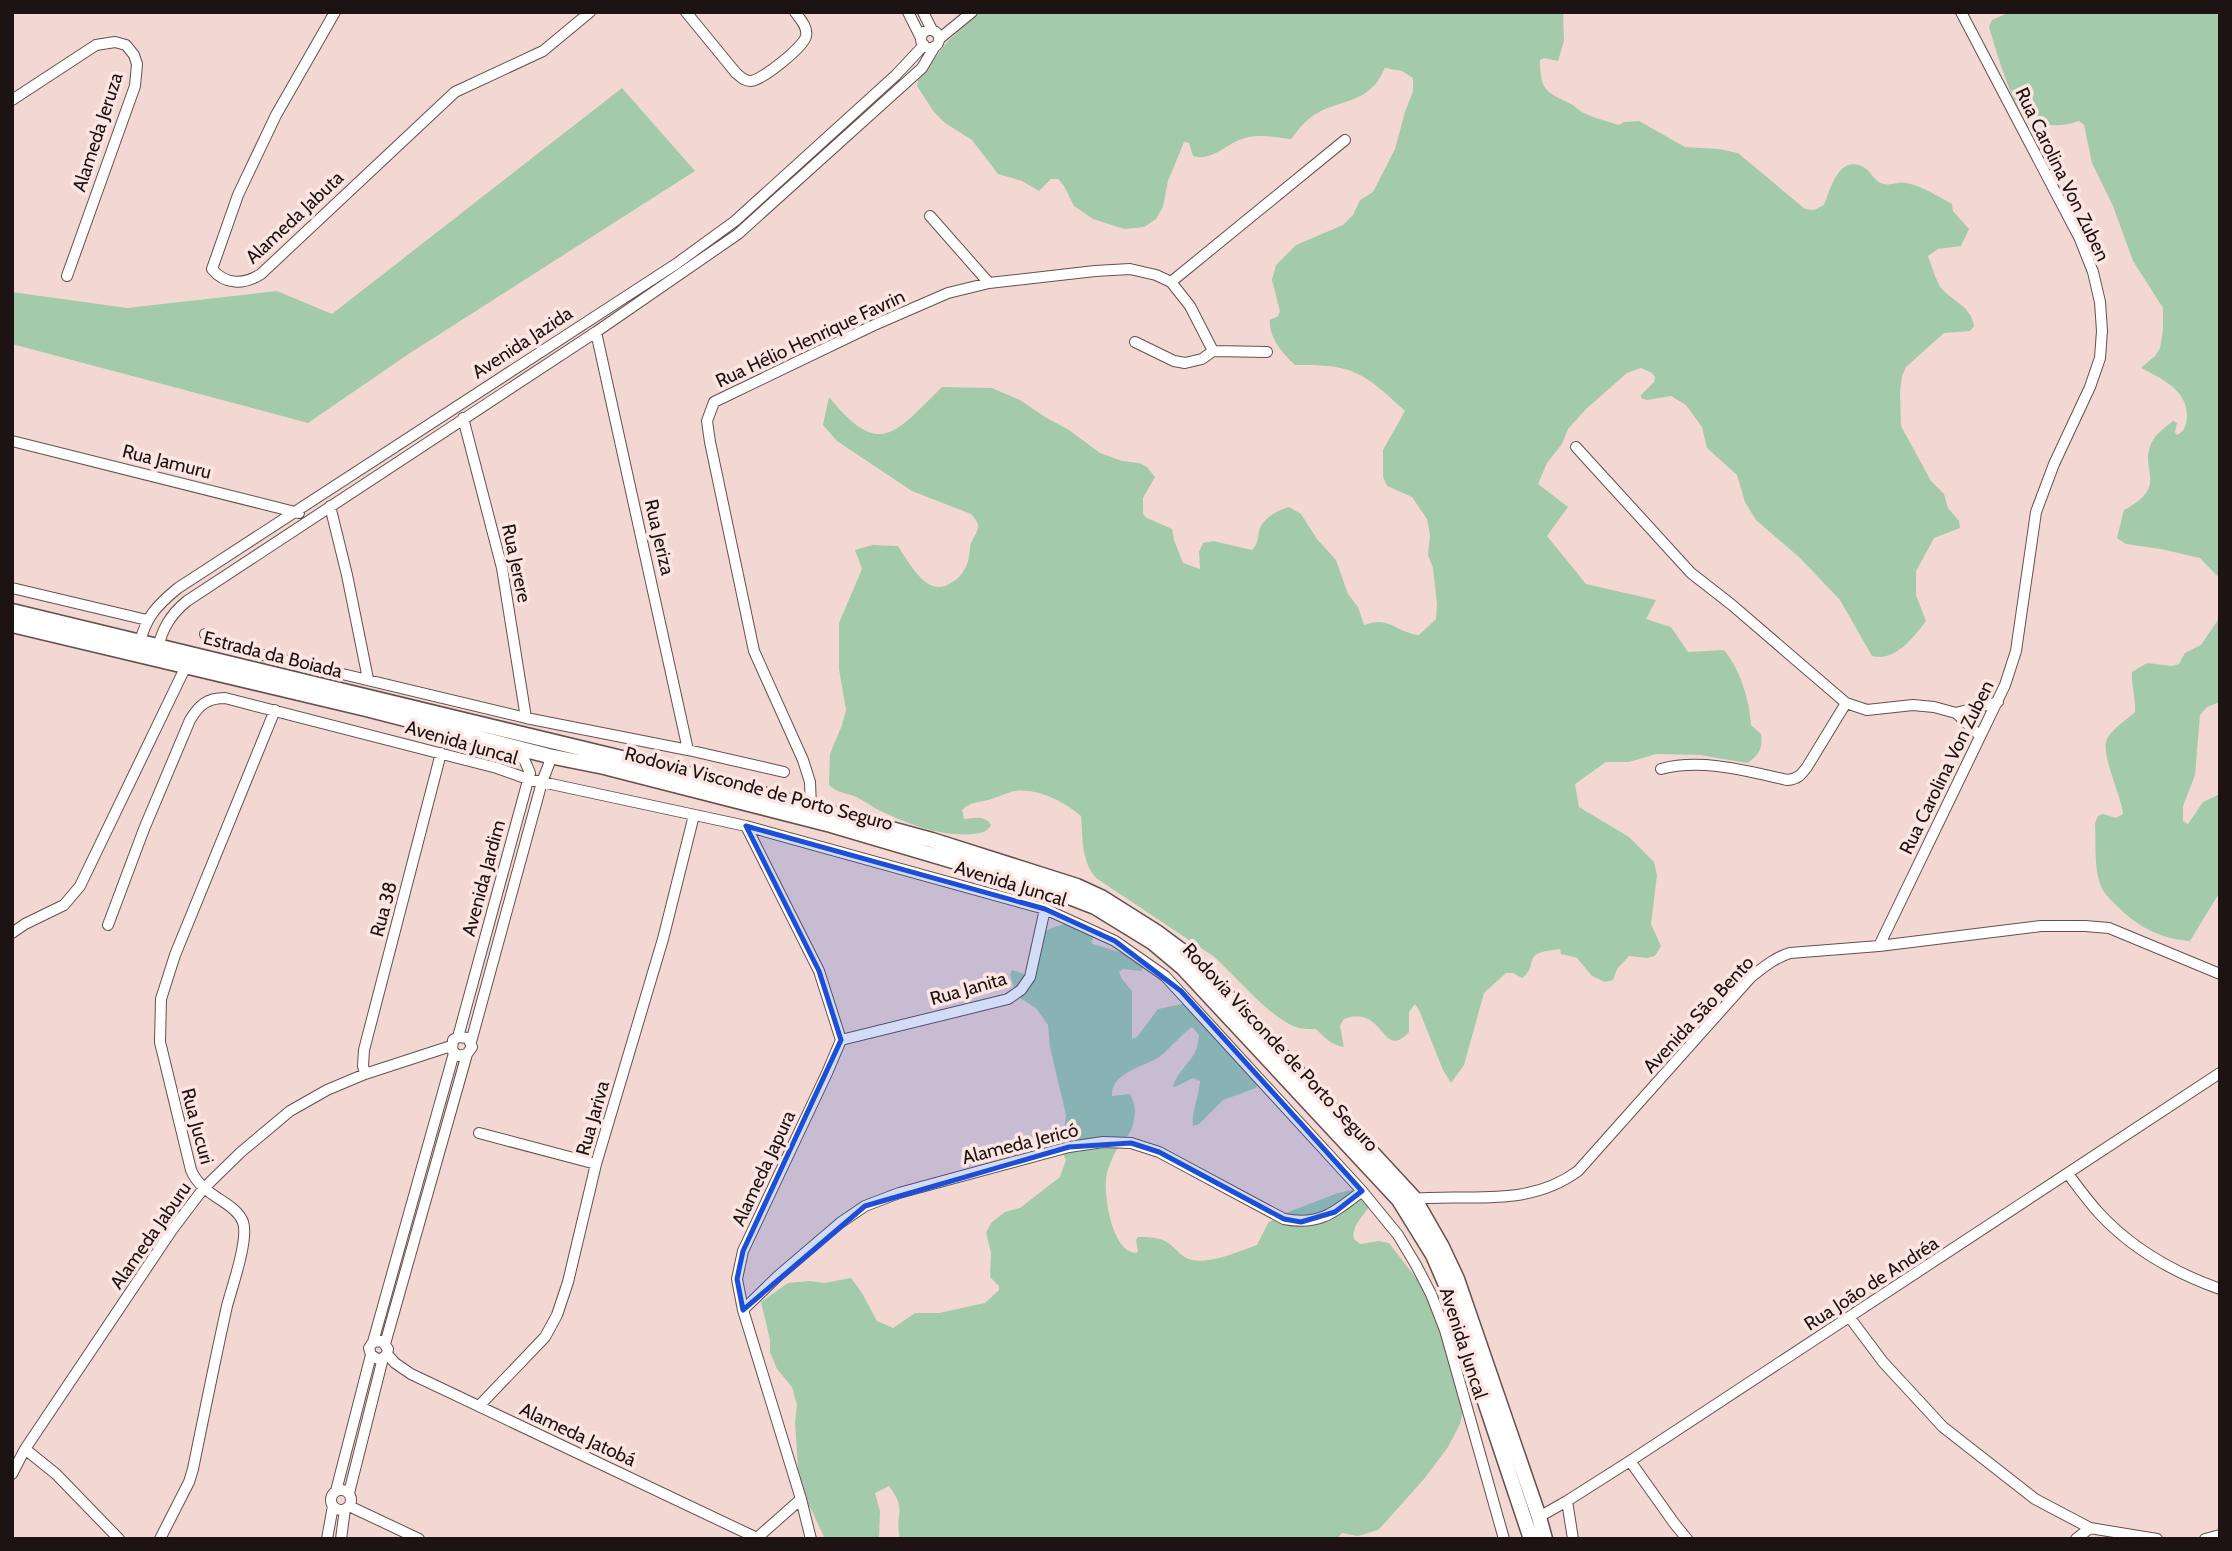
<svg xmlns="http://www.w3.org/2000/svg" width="2232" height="1551" viewBox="0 0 2232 1551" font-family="Cabin,sans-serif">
<rect width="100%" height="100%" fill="#f3d7d3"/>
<path fill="#a3cbab" d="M980 12H1563L1564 41 1558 61 1544 58 1540 60C1540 92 1547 92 1573 105 1576 107 1578 110 1582 112 1593 118 1607 121 1619 125L1624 122 1639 121 1685 147 1719 149 1738 153 1805 209 1814 210 1824 205C1831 188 1839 153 1865 168 1871 172 1874 180 1881 183 1889 187 1899 181 1907 183 1923 187 1938 196 1952 204L1953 211 1969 229 1961 246 1938 249 1928 256C1932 266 1935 279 1941 288 1952 301 1972 307 1974 326L1970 331 1944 333 1906 367 1902 376 1900 391 1901 426 1931 481 1944 494 1948 508 1959 521 1960 528 1934 538 1916 571V595L1926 621C1913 638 1895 662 1872 656L1840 600 1800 558 1756 520 1745 502 1737 475 1707 448 1702 427 1686 405 1671 396 1647 400 1641 398V395L1654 382 1655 377 1652 373 1641 368 1627 373 1586 409 1568 429 1562 444 1547 463 1538 484 1568 507 1547 536 1586 584 1656 600 1646 619 1671 627 1688 652 1724 650C1740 669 1750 701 1751 725L1761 734C1763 748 1759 756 1747 763L1700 755 1656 754 1629 762H1606L1575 784 1579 807 1629 837 1654 862 1657 875 1651 924 1661 946 1655 956 1647 958 1629 956 1617 969 1613 980 1605 982 1592 976 1577 958 1561 954 1560 949C1553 950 1543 951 1537 954 1528 960 1534 970 1522 978L1513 973H1506L1484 993 1464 1065 1451 1083 1443 1070 1419 1010 1415 1004 1409 1012V1032C1381 1062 1386 1004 1344 1019L1340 1026 1344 1047C1331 1045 1325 1038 1316 1029 1311 1029 1304 1029 1299 1028 1272 1021 1235 975 1213 956L1096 878C1081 861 1083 838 1081 816 1063 801 1038 788 1014 791 1005 793 997 798 988 800 977 803 970 802 962 810L964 819C973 818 986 815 991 825 986 833 981 833 973 834 941 837 911 825 883 812 873 808 864 800 854 796 845 793 836 792 829 785L830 754 842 725 846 710 839 669V623L862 569 855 550 872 545 898 546C908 561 927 598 949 584 957 580 964 573 967 564 970 557 969 550 971 543 973 538 977 533 978 528 979 522 974 518 971 514L912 491 837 441 823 425 829 397C880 460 895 433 942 387L992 388 1020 400 1045 417 1069 430 1100 453 1122 461 1139 463 1147 467 1155 477 1143 498V514L1147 518 1172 529 1174 540 1183 563 1200 569 1199 552 1203 543 1213 541 1252 550C1259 543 1257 537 1260 528 1264 517 1279 510 1289 507L1301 514 1317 539 1336 560 1348 594 1358 607 1364 625C1389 615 1395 632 1419 635L1436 619 1437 604 1433 568 1428 555 1430 535 1427 519 1412 497 1387 486 1383 477V450L1405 411C1363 372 1353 364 1295 365 1283 354 1268 337 1270 320L1278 316 1280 311 1272 280 1276 265 1296 245 1343 225 1353 215 1360 200 1373 192 1395 149 1405 112 1413 91V78L1402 71 1385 68C1368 106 1343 97 1314 115 1304 122 1298 130 1291 139 1276 137 1260 134 1245 138 1227 143 1212 162 1193 156L1189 143 1184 142 1168 181 1163 207 1156 219 1144 227 1124 229 1093 219 1074 206 1064 186 1058 179H1051L1039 191 1022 181 998 174 972 140 945 123 934 112 917 86 918 80 948 41Z
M2010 12H2220V579L2200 558 2161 549 2126 544 2117 538 2124 510C2172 484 2136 470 2153 440 2157 433 2167 426 2173 421L2177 423 2175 432 2177 435C2185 431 2186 426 2187 417 2188 390 2162 379 2141 368L2155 356 2160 348 2163 330V308L2133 261 2113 206 2092 163 2084 125 2079 121C2064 127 2038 128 2025 116 2011 103 1995 47 1989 27L1992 20Z
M622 88 695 171 410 353 308 423 12 344V292L127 308 277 291 332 314Z
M2220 617V702L2207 707 2200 715 2195 775 2183 806V821L2188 824 2203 802 2220 794V895H2218L2190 941C2160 939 2137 926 2117 906 2110 899 2103 893 2100 884 2094 866 2096 843 2095 823L2098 816 2103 814 2116 818 2123 814C2122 797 2100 754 2107 739 2112 729 2126 720 2135 712 2136 698 2131 686 2132 672L2147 663 2172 666 2179 664 2185 653 2201 645Z
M1066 924 1088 931 1094 937 1091 942 1093 944 1129 955 1142 966V971L1123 969 1119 972 1122 979 1132 991V1039L1137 1037 1158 1009 1182 1004 1191 1005 1260 1080 1256 1088 1223 1100 1199 1124 1193 1126C1191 1114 1199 1096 1200 1081L1193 1078 1175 1087 1173 1086C1181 1064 1198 1061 1199 1035L1192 1027C1181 1035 1173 1045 1163 1054 1148 1067 1110 1071 1112 1096L1130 1094C1136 1106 1136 1112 1133 1125 1130 1137 1117 1145 1113 1157 1110 1163 1107 1171 1106 1178 1104 1197 1112 1252 1136 1253L1138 1251 1136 1240 1138 1237C1146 1237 1158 1237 1165 1241 1175 1246 1181 1258 1192 1260 1211 1264 1240 1251 1257 1245L1268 1223 1278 1216 1338 1193 1351 1190 1363 1193 1369 1207C1362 1217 1351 1227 1354 1239L1360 1244 1379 1241 1389 1243 1426 1291 1455 1354 1464 1407 1460 1424 1448 1447 1424 1479 1382 1526 1378 1530 1358 1536 1342 1533 1337 1539H900C894 1514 908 1511 889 1486L875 1493 880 1511 879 1539H825L811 1509 800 1498 795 1422 797 1405 792 1387 777 1369 770 1352V1340L761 1302 788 1283 810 1281 824 1283 851 1278 862 1293 877 1321 893 1328 915 1313H939L985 1303 999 1290V1286L990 1277 991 1253 986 1232 992 1222 1005 1212 1020 1208 1060 1177 1066 1160 1055 1136 1064 1131 1066 1115 1050 1047 1048 1025 1036 1008 1017 996 1010 975 1012 970 1024 974H1028C1037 945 1033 930 1066 924Z"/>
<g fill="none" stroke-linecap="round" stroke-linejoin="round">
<defs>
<path id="minor" d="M335 12 276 115 238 195 212 269C225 285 244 285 261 274L455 92 543 51 590 12
M686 12 736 73C741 77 744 81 751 81 762 80 804 47 806 36 808 27 800 19 795 12
M908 12 921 38
M923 12 932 30
M921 39a9 9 0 1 1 18 0a9 9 0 1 1-18 0Z
M939 39 972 12
M12 100 96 45 115 42 126 45 134 55 137 64 135 86 67 276
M930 216 989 283
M1171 282 1345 140
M596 332 688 750
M1135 342 1174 361 1185 363 1202 359 1213 351 1267 352
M463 418 502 568 526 718
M12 441 299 513
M1576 447 1691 573 1732 605 1846 703 1867 710 1913 705 1934 707 1956 713 1980 736
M330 506 347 575 368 679
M12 588 147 620
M205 634 225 646 526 718 688 750 784 772
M139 646C145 618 156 606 178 588L676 264 735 221 896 75 924 45
M157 651C162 629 170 615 187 601L596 332 738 234 922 68 935 46
M1956 713 1998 702
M1661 769C1701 758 1747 771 1787 780 1798 779 1801 775 1807 767L1846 703
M811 807 810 782 803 760 754 651 710 442 707 421 714 402 872 326 948 293 989 283 1095 271 1130 269 1156 275 1171 282 1190 306 1213 351
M746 826 819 971 841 1040 827 1073 743 1251 737 1279 743 1310 801 1499 811 1539
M108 925 144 829 190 720C199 705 207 698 225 698L497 768 528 779 746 826 1045 909 1115 941 1165 976 1362 1191 1398 1235 1416 1265 1431 1294 1445 1330 1504 1539
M12 933 25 924 64 905 80 886 186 666
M1879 946 2005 685 2016 651 2036 512 2054 464 2090 387 2100 358 2102 331 2100 302 2093 272 2080 239 1961 12
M458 1037 530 773 524 759 507 749
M841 1040 1008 999 1021 990 1030 977 1045 909
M471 1042 542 782 549 764V756
M365 1074 363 1066 364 1050 441 753
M479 1133 596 1164
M2068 1174C2078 1187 2088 1201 2099 1213 2132 1249 2175 1273 2220 1289
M1410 1199C1468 1193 1526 1209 1578 1171L1751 977C1764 967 1774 958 1790 953L1879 946 2041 926H2085L2109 928 2220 974
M743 1310 778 1276 840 1223 865 1206 899 1193 1069 1147 1103 1142 1131 1143 1159 1152 1284 1219C1320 1226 1335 1212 1362 1191
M1850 1318 1883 1362 1943 1427 2035 1499 2090 1528 2157 1539
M373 1342 454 1053
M385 1344 467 1054 472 1047 468 1038 458 1037 453 1040 452 1050 458 1056 467 1054
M387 1354 395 1363 411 1374 759 1539
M479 1406 545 1337 557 1315 568 1282 596 1164 663 939 694 815
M25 1449 56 1474 119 1539
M1630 1461 1674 1523 1687 1539
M12 1474 25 1449 172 1230 203 1189 241 1152 290 1111 327 1090 365 1074 451 1046
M331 1500a10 10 0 1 1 20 0a10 10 0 1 1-20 0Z
M336 1491 371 1355
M349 1493 383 1358 387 1354 388 1349 382 1341 373 1342 369 1348 371 1355 378 1359 383 1358
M1567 1501 1573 1539
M349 1506 419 1539
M1539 1517 1567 1501 1630 1461 2220 1073
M757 1538 801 1499
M160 1539 189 1482 193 1469C204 1415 215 1360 227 1306 232 1287 249 1239 243 1222 235 1201 202 1197 191 1170L160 1042 161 999 175 955 275 710
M327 1539 333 1506
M341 1539 345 1509
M2076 1539 2090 1528
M2205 1539 2220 1535"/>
<path id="primary" d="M12 611 688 774 932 840 1077 886 1101 897 1158 933 1193 959 1414 1198 1442 1247 1457 1279 1539 1517 1545 1539
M12 625 366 709 549 756 604 767 831 825 1051 890 1095 907 1152 942 1183 968 1399 1200 1433 1255 1446 1285 1531 1539"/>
</defs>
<use href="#minor" stroke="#67504c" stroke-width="12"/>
<use href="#primary" stroke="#67504c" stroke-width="17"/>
<use href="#minor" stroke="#fff" stroke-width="10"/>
<use href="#primary" stroke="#fff" stroke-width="14"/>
</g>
<path fill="#1d4ed8" fill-opacity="0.2" stroke="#1d4ed8" stroke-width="5" stroke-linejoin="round" d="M746 826 1045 909 1115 941 1181 991 1362 1191 1335 1212 1301 1222 1284 1219 1159 1152 1131 1143 1069 1147 865 1206 743 1310 737 1279 743 1251 841 1040 819 971Z"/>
<g text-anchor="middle" stroke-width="7" stroke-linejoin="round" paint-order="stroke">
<g font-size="19" fill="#1d1312" stroke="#fde6e2">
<text transform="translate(97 132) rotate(-72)" y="7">Alameda Jeruza</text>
<text transform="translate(2063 174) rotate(64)" y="7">Rua Carolina Von Zuben</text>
<text transform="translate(294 217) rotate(-43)" y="7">Alameda Jabuta</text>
<text transform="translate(810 338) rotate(-25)" y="7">Rua Hélio Henrique Favrin</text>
<text transform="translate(522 342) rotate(-33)" y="7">Avenida Jazida</text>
<text transform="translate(167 461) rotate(14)" y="7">Rua Jamuru</text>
<text transform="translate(660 537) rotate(77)" y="7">Rua Jeriza</text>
<text transform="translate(517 563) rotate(78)" y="7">Rua Jerere</text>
<text transform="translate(273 654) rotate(14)" y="7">Estrada da Boiada</text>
<text transform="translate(462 742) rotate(16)" y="7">Avenida Juncal</text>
<text transform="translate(1946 767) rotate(-64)" y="7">Rua Carolina Von Zuben</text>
<text transform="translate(759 788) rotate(15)" y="7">Rodovia Visconde de Porto Seguro</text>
<text transform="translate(483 878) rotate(-75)" y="7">Avenida Jardim</text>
<text transform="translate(1011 883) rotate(17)" y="7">Avenida Juncal</text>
<text transform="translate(383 909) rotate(-75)" y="7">Rua 38</text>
<text transform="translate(968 988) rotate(-16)" y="7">Rua Janita</text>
<text transform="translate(1698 1014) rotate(-47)" y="7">Avenida São Bento</text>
<text transform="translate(1281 1047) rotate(47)" y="7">Rodovia Visconde de Porto Seguro</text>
<text transform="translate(592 1118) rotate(-74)" y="7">Rua Jariva</text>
<text transform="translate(198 1126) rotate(75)" y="7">Rua Jucuri</text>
<text transform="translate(1020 1143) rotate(-14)" y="7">Alameda Jericó</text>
<text transform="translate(763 1168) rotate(-65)" y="7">Alameda Japura</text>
<text transform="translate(150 1235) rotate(-55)" y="7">Alameda Jaburu</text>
<text transform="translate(1871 1283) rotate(-33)" y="7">Rua João de Andréa</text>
<text transform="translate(1464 1343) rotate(72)" y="7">Avenida Juncal</text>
<text transform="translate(578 1434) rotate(25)" y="7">Alameda Jatobá</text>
</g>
</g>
<rect width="2232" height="1551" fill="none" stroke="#1d1312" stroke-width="28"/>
</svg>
